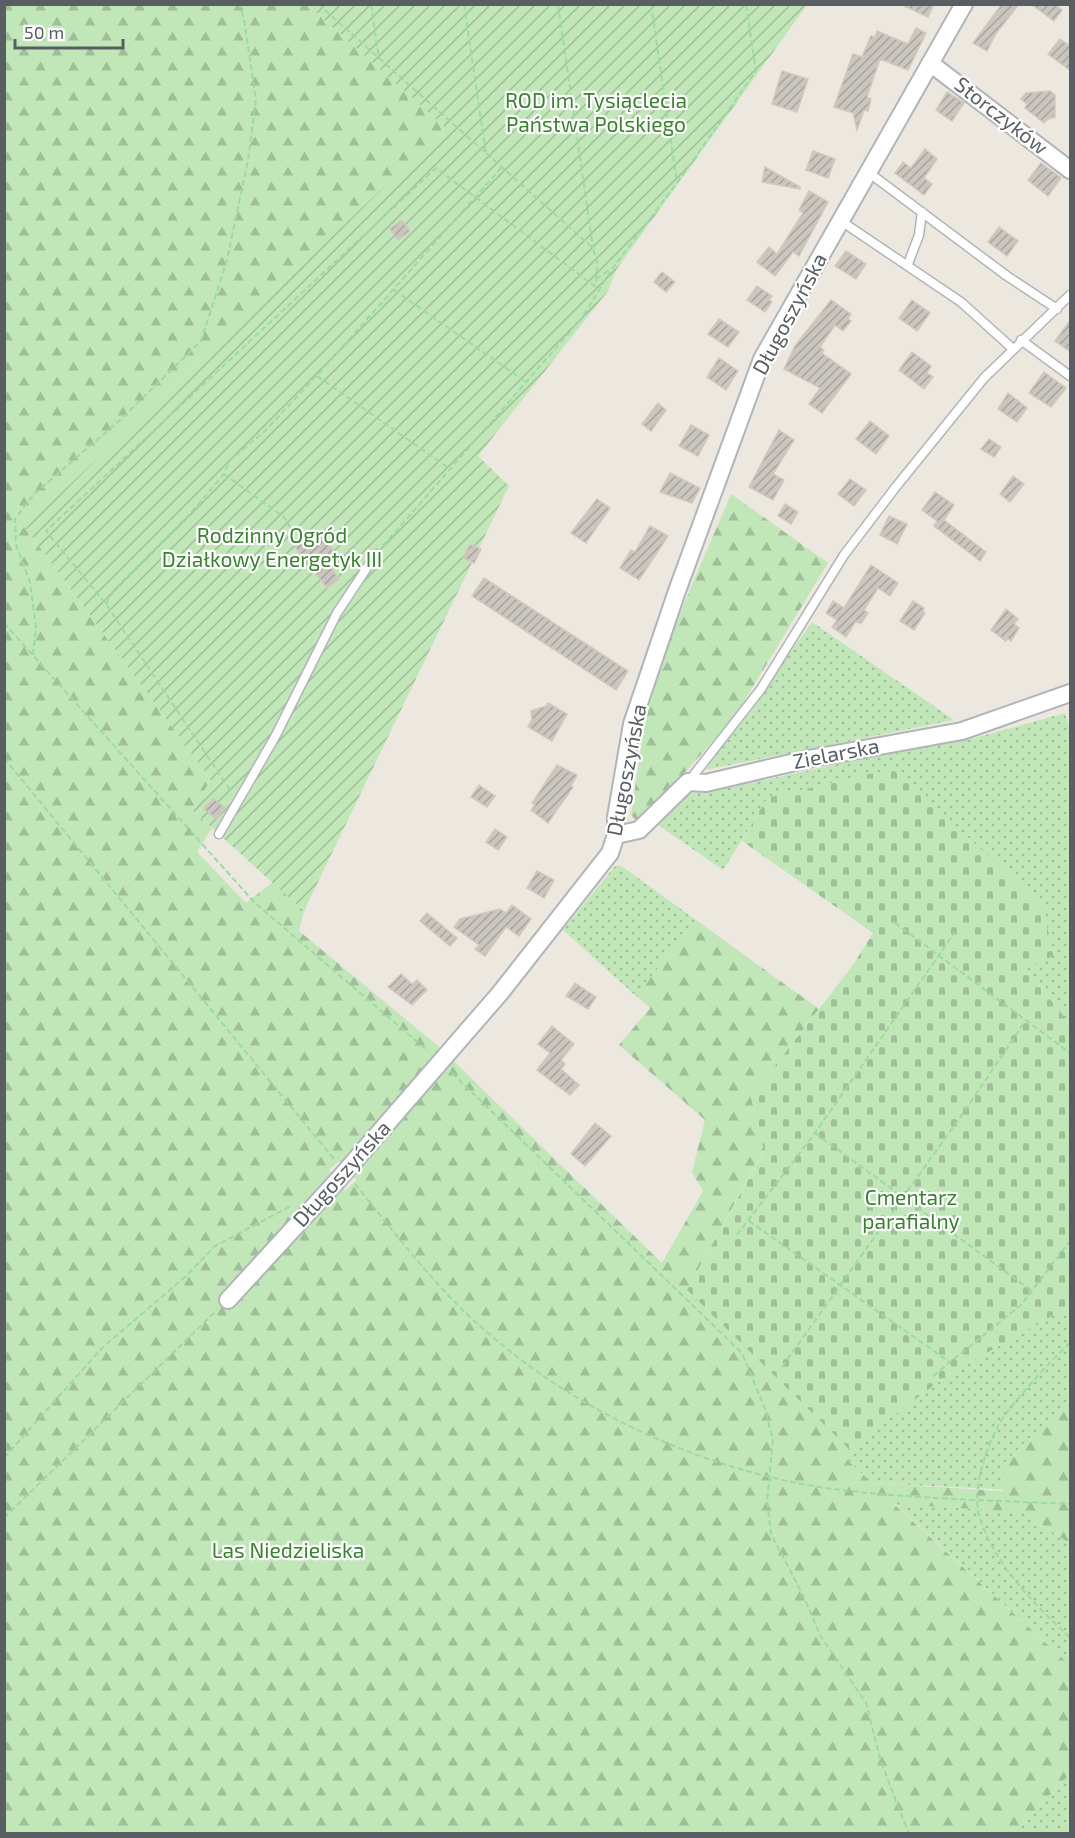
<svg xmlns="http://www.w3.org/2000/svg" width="1075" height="1838" viewBox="0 0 1075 1838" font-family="'Exo 2',sans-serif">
<defs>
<pattern id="grass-dots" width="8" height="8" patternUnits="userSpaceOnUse" patternTransform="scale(1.5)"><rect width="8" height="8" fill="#c1e7b9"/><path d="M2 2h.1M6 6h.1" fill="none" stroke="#a0be9a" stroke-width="1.8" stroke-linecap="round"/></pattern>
<pattern id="forest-firs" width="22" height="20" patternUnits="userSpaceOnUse" patternTransform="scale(1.5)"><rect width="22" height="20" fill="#c1e7b9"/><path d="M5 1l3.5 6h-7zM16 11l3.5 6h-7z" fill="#a0be9a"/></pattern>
<pattern id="cemetery-stones" width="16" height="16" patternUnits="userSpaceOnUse" patternTransform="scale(1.5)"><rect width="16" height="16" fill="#c1e7b9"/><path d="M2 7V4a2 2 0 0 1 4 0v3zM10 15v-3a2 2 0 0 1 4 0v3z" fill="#a0be9a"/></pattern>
<pattern id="garden-furrows" width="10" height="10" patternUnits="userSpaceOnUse" patternTransform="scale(1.5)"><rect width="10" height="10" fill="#c1e7b9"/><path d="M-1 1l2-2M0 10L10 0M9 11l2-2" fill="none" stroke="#a0be9a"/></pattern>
<pattern id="building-hatch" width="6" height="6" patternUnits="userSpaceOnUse" patternTransform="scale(1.5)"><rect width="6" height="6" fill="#cac5be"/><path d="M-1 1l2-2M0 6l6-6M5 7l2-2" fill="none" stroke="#a7a39e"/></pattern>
</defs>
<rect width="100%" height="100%" fill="#ede8df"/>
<path fill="url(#grass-dots)" d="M812 622 954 720 705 770Z
M1065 713 1070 731V1024L1026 969 768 798 723 870 658 825 688 790 724 789 878 755 971 739Z
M620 865 696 920 636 996 563 930 614 867Z
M1070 1306V1493L872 1483 844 1457 849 1448 949 1374Z
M894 1503 1023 1512 1070 1544V1665Z
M1070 1774V1833H1013Z"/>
<path fill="url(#forest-firs)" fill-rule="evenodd" d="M5 5H308L447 127 25 527 211 780 192 810 212 828 197 852 246 903 273 882 304 911 299 931 438 1046 662 1263 703 1191 692 1172 705 1120 619 1045 650 1008 636 996 696 920 819 1009 751 1097 764 1150 687 1290 849 1448 844 1457 872 1483 1002 1491 1005 1462 1070 1398V1544L1023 1512 894 1504 1070 1665V1774L1013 1833 5 1834ZM339 1161 356 1180 345 1191 329 1170Z
M731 494 828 563 734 718 649 812 637 821 631 815C636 786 638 758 644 729 661 648 699 570 731 494Z"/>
<path fill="url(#cemetery-stones)" d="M892 769 1040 902 1055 955 1026 969 1070 1024V1306L949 1374 849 1449 687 1290 764 1151 751 1097 853 965 873 933 742 841 767 798Z"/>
<path fill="url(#garden-furrows)" d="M308 5H807L616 270 608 291 478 456 509 486 304 911 192 810 211 780 25 527 446 128Z"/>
<path fill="url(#building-hatch)" stroke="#d2c8bd" stroke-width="1.5" d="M900 4H934L928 17Z
M1002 4H1019L995 35 987 51 973 43Z
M1031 4H1055L1062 10 1054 21Z
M916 28 926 33 908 70 880 59 867 97 871 99 868 111 864 110 857 130 853 113 834 107 853 54 862 57 871 36 875 37 877 31 908 44Z
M1060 39 1071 47V71L1048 54Z
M782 71 808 79 797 112 772 104Z
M1050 91 1055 95V117L1048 119 1044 123 1025 108 1027 104 1021 99 1026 93Z
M947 92 964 103 952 121 936 110Z
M925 149 937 159 924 178 932 184 924 195 895 173 903 162 911 168Z
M813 151 835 159 828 178 806 170Z
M1041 163 1061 178 1048 196 1028 180Z
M765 167 800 187V189L762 182Z
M809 191 828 202 799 256 793 252 775 276 757 262 769 247 777 254 803 213 799 210Z
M402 220 410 231 398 240 390 229Z
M999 227 1018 241 1007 256 988 242Z
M846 251 866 264 856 279 835 266Z
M662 272 675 282 666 292 654 282Z
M757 286 772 296 769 300 772 302 765 312 747 300Z
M831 300 851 314 848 319 851 321 843 331 835 325 820 347 824 350 822 353 851 374 822 413 809 404 820 388 784 369 795 346Z
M912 300 930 313 917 331 899 318Z
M719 319 739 332 728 347 708 334Z
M1071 319V352L1055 341Z
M912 352 931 366 927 373 933 377 924 389 899 370Z
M719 358 738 371 726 390 707 377Z
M1044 372 1066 388 1051 407 1029 393Z
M1008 393 1027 408 1017 422 998 409Z
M658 403 666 410 651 431 642 424Z
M870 421 889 436 876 454 856 439Z
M691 425 709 435 698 456 679 446Z
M779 430 794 440 773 474 784 480 773 500 749 487Z
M989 439 1001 447 994 457 981 449Z
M670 473 700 488 692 503 660 492Z
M1013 476 1024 484 1010 502 1000 494Z
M850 479 866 490 854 506 838 494Z
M935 492 954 505 944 520 986 552 980 561 934 526 937 521 922 510Z
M597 499 610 508 586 543 571 533Z
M785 504 798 512 791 524 778 516Z
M889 516 907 524 897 544 880 535Z
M650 526 668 536 639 580 620 568 631 550 635 552Z
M303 533 311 543 321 535 338 556 328 564 339 579 327 588 292 543Z
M470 544 481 549 474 563 463 558Z
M871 565 898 583 890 596 878 588 864 610 868 613 861 624 856 621 846 637 832 627 837 620 826 613 833 601 844 608Z
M484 578 628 671 616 690 472 596Z
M913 601 924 608 923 611 925 613 914 630 900 621Z
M1006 609 1018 619 1014 624 1019 628 1011 641 1007 638 1006 641 991 630Z
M548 703 567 714 552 741 528 727 532 719 531 711 546 706Z
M557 765 577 775 571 786 573 787 548 823 531 810 535 805 532 803Z
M479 785 495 796 487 807 471 797Z
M213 798 225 808 216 819 204 809Z
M495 829 507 837 498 850 486 842Z
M537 871 554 880 544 898 527 888Z
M512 905 531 919 519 936 506 927 485 956 475 949 479 945 454 927 460 919 500 909 506 913Z
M427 913 457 938 450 946 420 921Z
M401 974 412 984 417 980 427 990 412 1005 388 987Z
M575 983 596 997 588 1009 566 996Z
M552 1026 574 1044 561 1060 565 1064 561 1069 579 1085 570 1095 537 1070 550 1053 538 1044Z
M595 1123 611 1136 585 1166 571 1154Z"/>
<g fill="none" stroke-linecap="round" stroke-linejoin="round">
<defs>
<path id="service" d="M868 172 1007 276 1057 309
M841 221 961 302 1013 349
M908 264 919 235 922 212
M1021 340 1070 376
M689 781 761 689 844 555 895 488 984 378 1070 295
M219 834 275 737 337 613 376 554"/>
<path id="minor" d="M930 63 1070 170
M616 835 639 830 688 782 706 783 808 759 962 731 1070 693
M228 1300 338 1180 501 992 610 853 616 835V817L632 724 677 591 762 359 964 4"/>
</defs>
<use href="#service" stroke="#b1b5b9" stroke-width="11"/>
<use href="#minor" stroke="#b1b5b9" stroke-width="20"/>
<path stroke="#9cdaa1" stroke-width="2" stroke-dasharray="6 3" stroke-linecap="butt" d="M318 4 593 248 597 262 596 285
M371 4 379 59
M464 4 486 154
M558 4 593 248
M651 4 677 183
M596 279 609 270
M394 290 526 382
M317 376 450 469
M224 474 284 517 293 532
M383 546 582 318 612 269 677 183 756 71 746 4
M106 604 115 589 188 516 224 474 230 460 265 431 322 370 501 168
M4 623 255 903 428 1051
M33 655 36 628 30 582 16 545 15 519 34 494 119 421 201 341 227 260 248 160 256 100 244 19 239 4
M4 758 334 1159
M230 790 106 604 46 531 436 168 596 287
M895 923 1070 1053
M452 1073 742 1353 765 1409 773 1440 767 1501 771 1534 803 1595 820 1635 866 1703 881 1762 909 1834
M815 1133 1032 1291
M355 1184C397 1235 437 1290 488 1333 581 1414 705 1470 826 1488 907 1499 989 1500 1070 1504
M749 1221 951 1363
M737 1235 815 1133 955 932
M1070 1343C1053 1358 1009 1406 998 1426 985 1450 971 1492 980 1519 997 1568 1034 1603 1070 1638
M782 1367 966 1109 1026 1020
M933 1376 1021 1305 1070 1241
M4 1458 102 1348 185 1277 215 1246 291 1206
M4 1518 217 1310"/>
<use href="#service" stroke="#fff" stroke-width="8"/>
<use href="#minor" stroke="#fff" stroke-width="16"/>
</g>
<g text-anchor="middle" stroke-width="4.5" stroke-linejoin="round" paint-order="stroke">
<g font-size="21" fill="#38842e" stroke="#fff">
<text x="596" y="108">ROD im. Tysiąclecia<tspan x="596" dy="24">Państwa Polskiego</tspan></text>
<text x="272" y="543">Rodzinny Ogród<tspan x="272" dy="24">Działkowy Energetyk III</tspan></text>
<text x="911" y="1205">Cmentarz<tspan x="911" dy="24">parafialny</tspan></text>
<text x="288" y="1558">Las Niedzieliska</text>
</g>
<g font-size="21" fill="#585e62" stroke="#fff">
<text transform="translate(1001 116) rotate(38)" y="7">Storczyków</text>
<text transform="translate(790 314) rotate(-62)" y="7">Długoszyńska</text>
<text transform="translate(836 754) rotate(-11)" y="7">Zielarska</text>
<text transform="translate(627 770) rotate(-79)" y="7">Długoszyńska</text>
<text transform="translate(342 1174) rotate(-48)" y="7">Długoszyńska</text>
</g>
</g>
<rect width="1075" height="1838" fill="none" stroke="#585e62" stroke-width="12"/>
<path d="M15 39v9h108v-9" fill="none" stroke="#585e62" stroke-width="3"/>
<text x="24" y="39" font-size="18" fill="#585e62" stroke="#ffffff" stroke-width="4.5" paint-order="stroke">50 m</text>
</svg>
